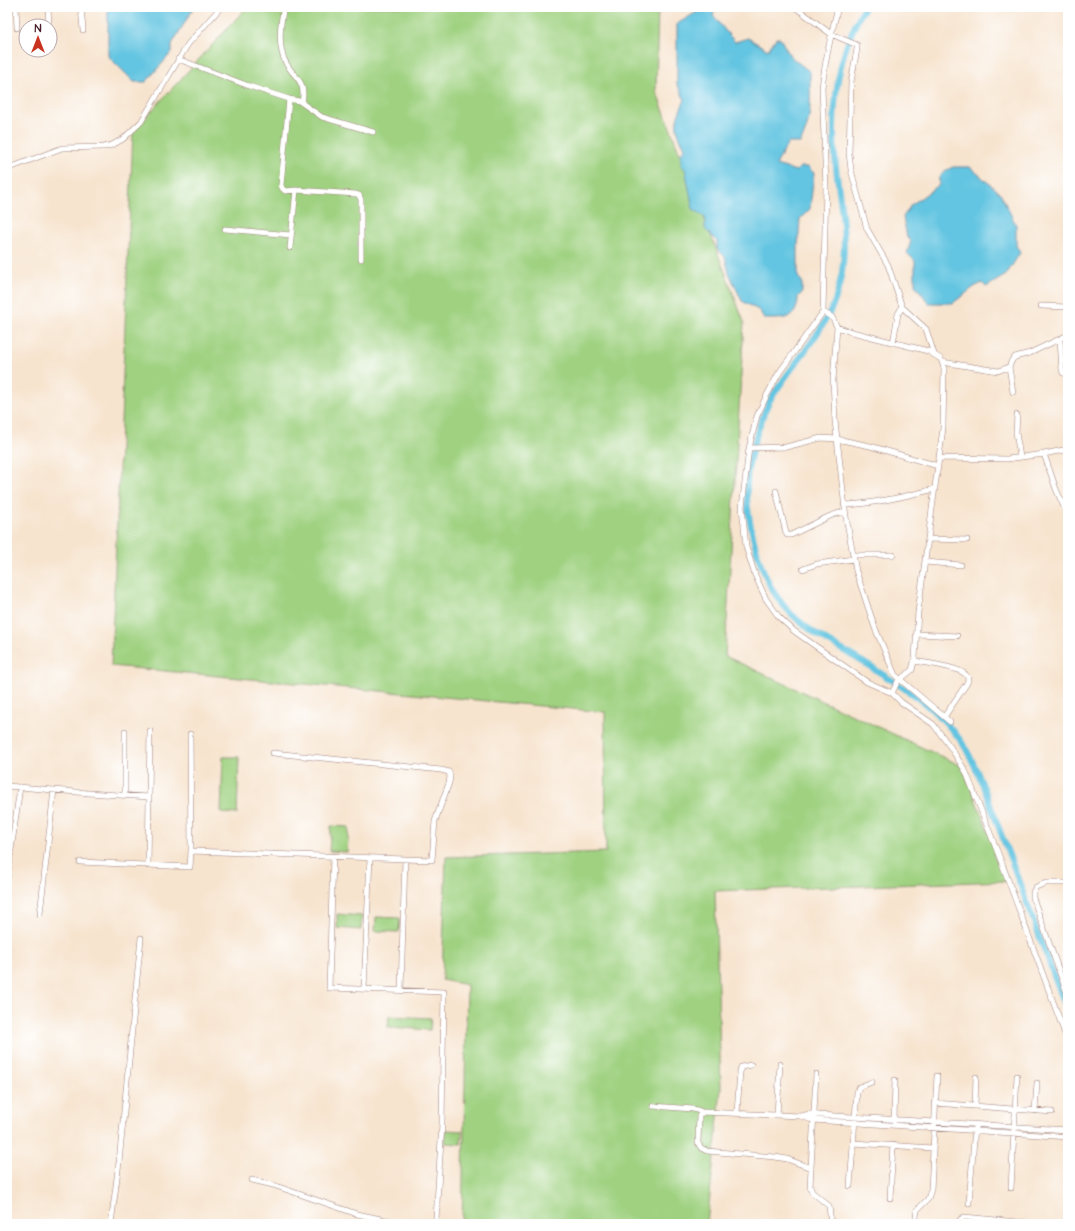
<svg xmlns="http://www.w3.org/2000/svg" width="1075" height="1231" viewBox="0 0 1075 1231" font-family="'Architects Daughter',sans-serif">
<rect width="100%" height="100%" fill="#fff"/>
<filter id="ink" filterUnits="userSpaceOnUse"><feTurbulence type="fractalNoise" baseFrequency=".025" numOctaves="2"/><feDisplacementMap in="SourceGraphic" scale="8" xChannelSelector="R" yChannelSelector="G"/><feConvolveMatrix kernelMatrix="1 2 1 2 8 2 1 2 1" color-interpolation-filters="sRGB"/></filter>
<filter id="wash" filterUnits="userSpaceOnUse"><feTurbulence type="fractalNoise" baseFrequency=".012" numOctaves="4" result="noise"/><feDisplacementMap in="SourceGraphic" scale="16" xChannelSelector="R" yChannelSelector="G"/><feGaussianBlur stdDeviation="0.9" result="paint"/><feColorMatrix in="noise" values="0 0 0 0 0 0 0 0 0 0 0 0 0 0 0 0 0 1.4 0 .05"/><feComposite in="paint" operator="in"/></filter>
<g filter="url(#wash)">
<rect width="100%" height="100%" fill="#f7e4cf"/>
<path fill="#9fd180" stroke="#747856" d="M247 7H658L656 91 744 322 725 656 962 766 1008 881 715 891 721 1089 707 1224H462L467 985 442 980 446 857 606 852 605 712 111 666 133 131Z
M223 757H239L237 814 221 813Z
M331 826 349 827 347 852 329 851Z
M337 914 362 916 361 930 337 928Z
M376 917 400 918 399 932 375 931Z
M389 1016 431 1018 430 1030 388 1027Z
M446 1130 462 1131 461 1144 445 1143Z"/>
<path fill="#63c5e1" stroke="#567286" d="M108 7H194L172 44V52L146 82H134L108 56Z
M697 7H716L713 16 735 42 748 38 768 50 776 38H780L790 56 810 72C810 96 813 121 800 143H788L776 165 796 171 800 167H808L814 173 810 209 800 219 798 245V277L802 281V293L798 297C798 321 782 319 764 319L760 311 742 301 729 273 725 257 717 249V241L705 229V217L693 209 685 169 681 165V153L685 148C674 127 674 122 685 100L677 84V24L697 12Z
M953 167H970L1000 193 1016 225V245L1020 253 1006 275 986 287 982 283 974 287 953 303H929L915 285V261L907 253 911 241 907 237 903 217 911 205 939 185V177L945 171Z"/>
<g fill="none" stroke-linecap="round" stroke-linejoin="round">
<path stroke="#63c5e1" stroke-width="6" d="M865 7C834 57 830 119 837 176 841 208 847 239 842 272 840 282 838 293 834 303 819 339 789 368 769 402 762 415 752 449 749 463 744 489 748 515 754 541 760 564 768 588 785 607 803 628 827 641 851 655 887 677 926 699 954 732 968 748 976 769 984 788L1068 1013"/>
</g>
</g>
<g filter="url(#ink)">
<g fill="none" stroke-linecap="round" stroke-linejoin="round">
<defs>
<path id="street" d="M16 7 17 28
M48 7 49 26
M81 7 83 30
M284 7C280 24 278 43 284 59 292 78 307 78 302 103
M795 7 831 34 857 45V49L851 82 849 153 851 170 867 229 888 265 902 307 926 329 934 354
M838 7C831 34 825 60 822 88L826 186 823 312 779 373 767 395 757 416 749 448 742 507 746 547 755 575 766 599 779 617 794 631 867 682 892 693 901 702 933 724 951 748 966 772 1001 861 1068 1042
M178 59 249 86 289 99 299 101 322 117 373 132
M289 99 281 185 282 188 285 191 296 190 356 194 359 195 361 200V259
M7 169 62 148 104 147 112 145 123 139 141 122 188 44 221 7
M225 229 291 235
M290 248 296 190
M1041 306 1068 307
M823 312 832 317 837 327 833 380 835 421 846 517 856 571 875 628 895 675 950 722
M837 327 848 331 928 351 941 359 944 368 943 428 918 612 915 658 912 670 898 681 892 693
M1060 339 1062 370 1063 373 1068 374
M893 343 898 314 902 307
M942 362 998 371 1009 367 1012 360 1015 357 1030 353 1068 335
M1009 367 1013 392
M1017 415 1016 433 1020 457
M749 448 786 447 821 438 837 439 870 446 938 466
M1044 454 1056 489 1068 516
M939 458 1007 459 1044 454 1068 449
M776 491 786 533 787 535H791L830 516 845 511
M844 505C875 504 905 496 935 489
M928 539 967 540
M853 555H893
M925 562 961 565
M803 569 817 564 853 559
M917 634 957 636
M915 661C925 663 960 667 966 675 969 678 968 680 967 683L944 717
M125 731V796
M7 786 88 793 149 797
M191 851 432 860 435 821 449 783 450 777 449 772 441 770 273 753
M333 856 329 988 444 992 442 1124 436 1219
M80 862 190 867 191 851 190 734
M148 866 150 731
M7 879 20 787
M1068 883H1046L1036 887 1033 892V898L1068 996
M40 914 54 790
M364 989 370 858
M401 990 405 859
M816 1074 810 1187 812 1192 829 1206 831 1224
M935 1103 1052 1112
M653 1106 693 1109 700 1111 701 1113
M975 1106 976 1077
M1035 1111 1037 1083
M737 1113 740 1071 741 1067 751 1065
M777 1115 780 1064
M800 1116 703 1112 699 1116 698 1143 701 1148 707 1151 775 1157 787 1159 811 1168
M894 1121 895 1080
M1068 1130 819 1115 810 1114 800 1116 813 1120 982 1131 1068 1137
M853 1143 933 1148
M252 1180 273 1185 357 1214 405 1224
M850 1186 857 1092 859 1087 872 1082
M1011 1188 1017 1076
M890 1198 893 1145
M969 1203 975 1127
M111 1224 119 1162 141 938
M915 1224 917 1210 928 1199 931 1189 937 1076
M958 1224 960 1220 964 1217 1038 1224"/>
</defs>
<use href="#street" stroke="#a0827d" stroke-width="6"/>
<use href="#street" stroke="#fff" stroke-width="5"/>
</g>
</g>
<rect width="1075" height="1231" fill="none" stroke="#fff" stroke-width="24"/>
<g transform="translate(38 38)"><circle r="19" fill="#ffffff" stroke="#b7a5aa"/>
<path d="M0-3L7 15L0 10L-7 15Z" fill="#c8321e"/>
<text y="-6" font-size="11" font-weight="bold" text-anchor="middle" fill="#4a1f2b">N</text>
</g>
</svg>
